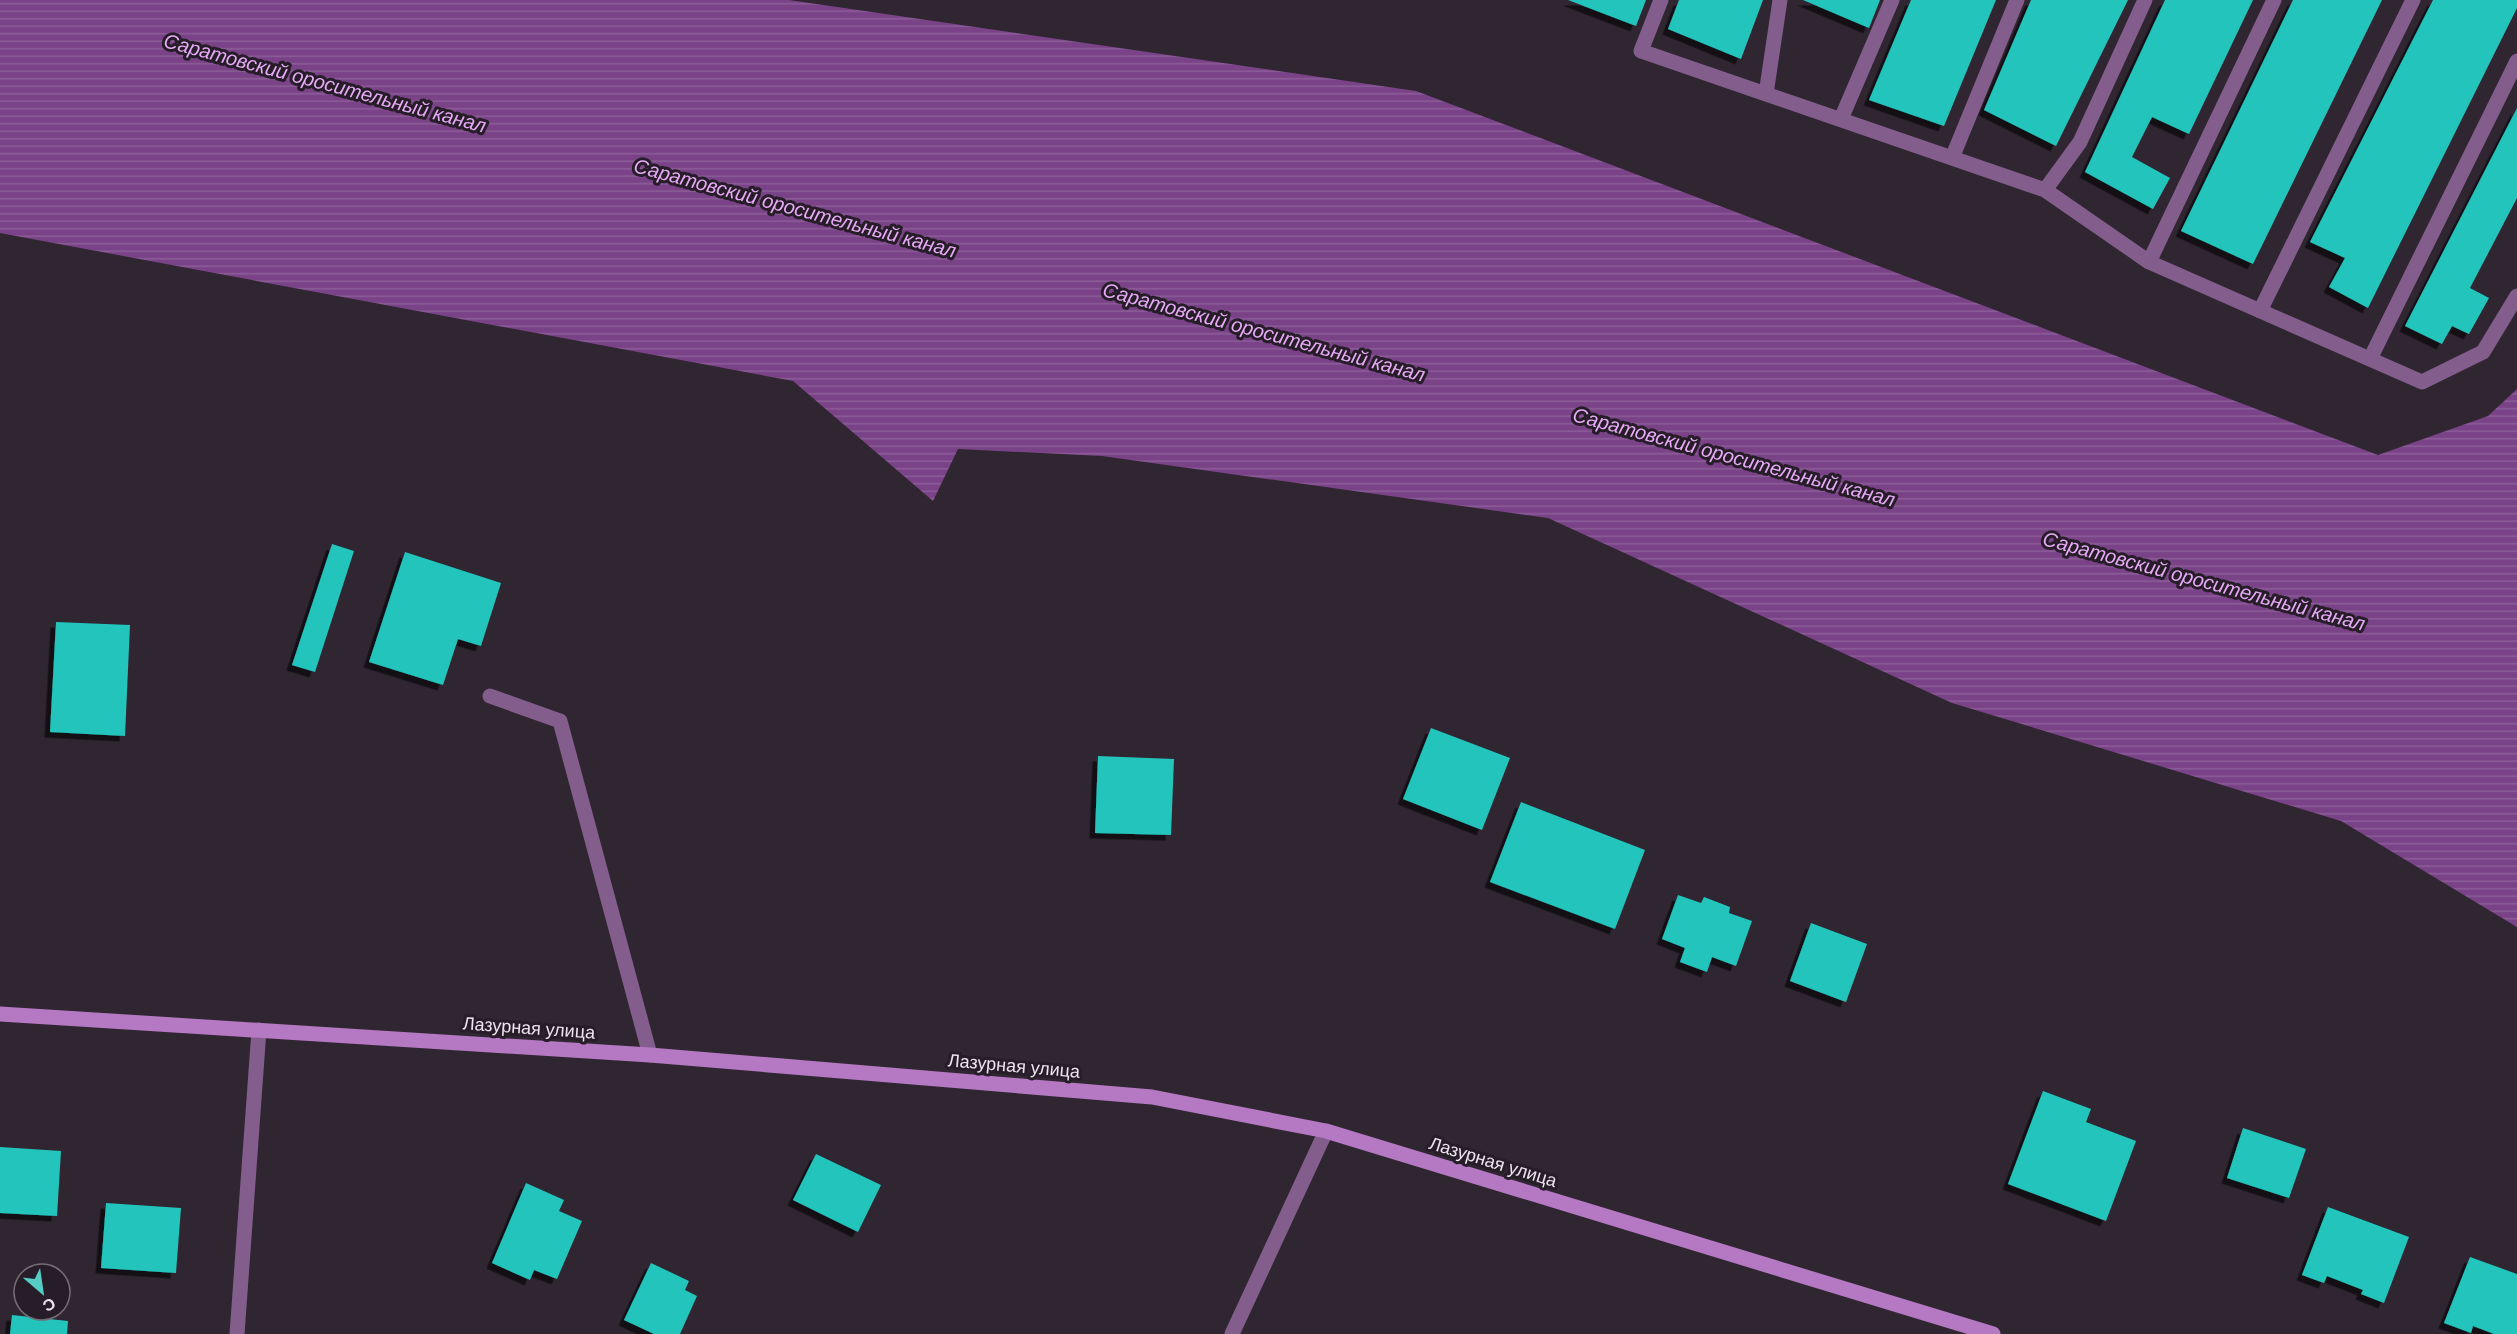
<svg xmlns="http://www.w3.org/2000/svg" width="2517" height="1334" viewBox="0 0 2517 1334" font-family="'DM Sans',sans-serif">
<defs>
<pattern id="water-rules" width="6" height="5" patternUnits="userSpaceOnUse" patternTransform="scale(1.5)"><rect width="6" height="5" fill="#7a4388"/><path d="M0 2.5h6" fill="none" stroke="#8d5e99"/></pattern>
<filter id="shadow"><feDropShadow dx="-5.5" dy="5.5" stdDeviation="0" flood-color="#0009"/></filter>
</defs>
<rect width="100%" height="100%" fill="#302632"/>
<path fill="url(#water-rules)" d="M0 0H789L1416 91 2378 455 2488 416 2517 389V927L2341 821 1952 703 1548 518 1102 456 958 449 933 501 793 381 0 233Z"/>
<path fill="#22c4bc" filter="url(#shadow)" d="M1568 0H1646L1636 26Z
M1679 0H1763L1741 59 1668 29Z
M1803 0H1880L1869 28Z
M1911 0H1996L1944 126 1869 100Z
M2031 0H2128L2056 146 1984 110Z
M2165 0H2253L2189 134 2152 117 2132 157 2170 178 2153 209 2085 172Z
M2293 0H2382L2253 264 2181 231Z
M2433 0H2517V8L2368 308 2329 287 2345 258 2310 242Z
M2517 108V198L2470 288 2489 298 2469 334 2452 326 2442 344 2405 326Z
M332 544 354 551 315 672 292 665Z
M405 552 501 583 481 646 458 639 443 685 369 662Z
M56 622 130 625 125 736 50 732Z
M1431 728 1510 758 1482 830 1403 799Z
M1098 756 1174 759 1171 835 1095 833Z
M1521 802 1645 850 1615 929 1490 882Z
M1678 895 1701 903 1704 897 1730 907 1729 913 1752 921 1736 966 1712 957 1707 972 1680 962 1685 948 1662 939Z
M1811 923 1867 944 1846 1002 1790 981Z
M2043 1091 2091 1109 2086 1122 2136 1141 2106 1221 2008 1184Z
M2243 1128 2306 1149 2289 1198 2227 1178Z
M0 1147 61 1151 57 1216 0 1213Z
M816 1154 881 1185 858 1232 793 1200Z
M526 1183 564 1200 559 1211 582 1221 557 1279 534 1270 530 1280 492 1263Z
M106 1203 181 1208 176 1273 101 1268Z
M2328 1207 2409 1237 2384 1303 2361 1294 2363 1290 2327 1276 2324 1283 2302 1275Z
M2470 1257 2517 1274V1334H2494L2473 1326 2471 1333 2444 1323Z
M651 1263 689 1281 685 1290 697 1296 680 1334H654L624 1320Z
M12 1315 68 1321 67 1334H10Z"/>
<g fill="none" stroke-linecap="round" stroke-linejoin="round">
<path stroke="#835e8c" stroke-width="15" d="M1661 0 1641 51 2045 190 2149 262 2422 382 2483 352 2517 296
M1766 94 1780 0
M1841 119 1892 0
M1952 158 2017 0
M2045 190 2080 142 2145 0
M2149 262 2274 0
M2260 311 2413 0
M2370 359 2517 61
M490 696 560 721 650 1055
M237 1334 259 1030
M1232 1334 1326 1131"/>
<path stroke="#b579c3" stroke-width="15" d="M0 1014 650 1055 1152 1097 1326 1131 1993 1334"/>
</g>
<g text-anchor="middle" stroke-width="6" stroke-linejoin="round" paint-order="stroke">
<g font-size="18" fill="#ebe4ec" stroke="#261d28">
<text transform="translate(529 1028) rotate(4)" y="6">Лазурная улица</text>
<text transform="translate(1014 1066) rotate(5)" y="6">Лазурная улица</text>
<text transform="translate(1493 1162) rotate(17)" y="6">Лазурная улица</text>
</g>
<g font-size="20" font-style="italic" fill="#e6a9f5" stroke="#261d28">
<text transform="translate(325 83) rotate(15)" y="7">Саратовский оросительный канал</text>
<text transform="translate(795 208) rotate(15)" y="7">Саратовский оросительный канал</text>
<text transform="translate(1264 332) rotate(15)" y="7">Саратовский оросительный канал</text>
<text transform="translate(1734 457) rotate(15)" y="7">Саратовский оросительный канал</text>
<text transform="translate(2204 581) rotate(15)" y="7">Саратовский оросительный канал</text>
</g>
</g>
<g transform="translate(42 1292) rotate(151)"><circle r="28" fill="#261d28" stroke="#756d76" stroke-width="1.5"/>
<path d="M0-4.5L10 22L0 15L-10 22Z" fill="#55cdc6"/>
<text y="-9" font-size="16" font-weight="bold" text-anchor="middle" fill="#ebe4ec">С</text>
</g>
</svg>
